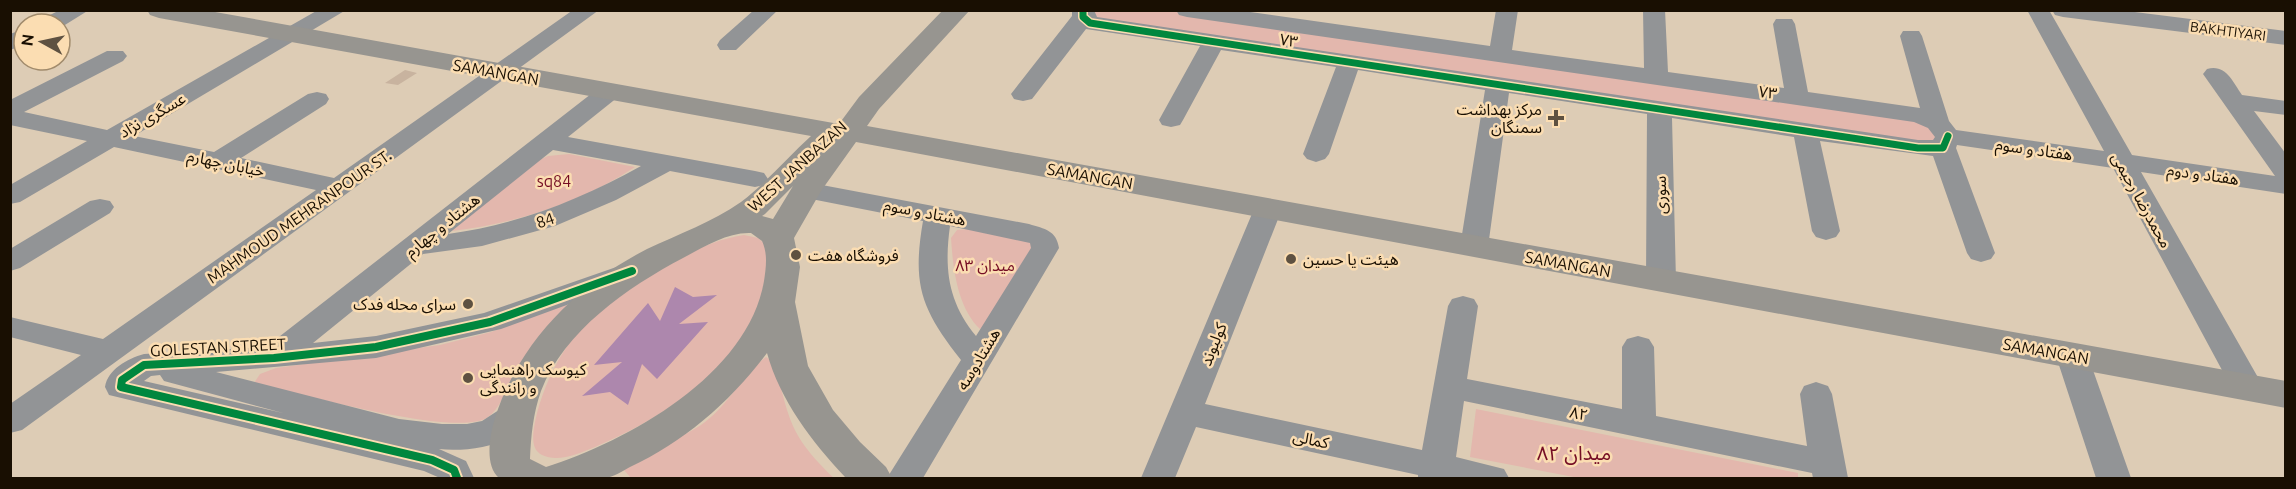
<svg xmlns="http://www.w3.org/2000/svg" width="2296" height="489" viewBox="0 0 2296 489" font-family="Ubuntu,'Noto Sans Arabic',sans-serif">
<rect width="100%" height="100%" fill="#ddccb5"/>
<path fill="#e3b7ad" d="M1083 11H1187L1920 115 1943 148 1090 23Z
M569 154 635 167C580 203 517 223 452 231L530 164 548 156Z
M969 229 1026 240 1034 244 989 322 980 329C957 307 953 268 951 238L957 230Z
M744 235 758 238 767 246C767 271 764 299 752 321 721 381 654 422 595 447 580 453 558 463 542 455 530 449 533 433 535 422 545 374 574 326 613 297 628 286 645 278 661 269 688 253 712 240 744 235Z
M571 303C553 325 533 347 516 371 506 386 503 406 488 417 458 439 295 392 254 383L260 374 276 368 440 345 491 332Z
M766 357 775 363C789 420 790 436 834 478L630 477 624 470C646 447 680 441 705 422 729 404 742 375 766 357Z
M1476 409 1798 473V478H1579L1470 457Z"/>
<path fill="#ad87ad" d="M675 287 693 297 717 295 679 324 708 322 657 379 642 364 628 405 610 392 582 396 622 362 594 365 648 303 660 321Z"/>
<path fill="#c8b39f" d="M405 70 417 73 398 85 385 83Z"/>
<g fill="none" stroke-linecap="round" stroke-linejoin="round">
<path fill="#929496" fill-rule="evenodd" d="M60 10H89L60 28V24H39L42 19Z
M318 10H346L134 136 214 152 308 94 317 92 326 94 329 99 326 104 241 158 334 178 573 10H599L22 430 10 433V404L81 355 10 337V317L103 339 316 190 114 147 20 202 10 204V185L87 141 10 125V100L107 51H123L127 56 123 61 24 112 107 130Z
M754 10H778L736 50H720L717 45 720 40Z
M1072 10H1094L1097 17 1918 140H1933L1935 137 1928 128 1914 122 1187 17 1179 15 1176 10H1236L1490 46 1496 10H1518L1512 50 1644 68 1643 10H1665L1668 72 1784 88 1773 24 1776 19H1792L1795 24 1808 92 1920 108 1900 36 1903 31H1919L1922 36 1949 121 1956 130 2104 151 2027 10H2049L2132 155 2275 176 2203 74 2207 69C2226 64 2232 81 2242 95L2286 101V115L2254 111 2286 154V194L2141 172 2264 388 2260 396 2248 400 2236 396 2113 168 1957 145 1956 148 1995 253 1991 259 1981 262 1971 259 1967 253 1933 156 1820 141 1840 231 1836 237 1826 240 1816 237 1812 231 1794 137 1672 118 1676 281 1671 288 1661 290 1651 288 1646 281 1647 114 1509 93 1488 247 1484 253 1474 256 1464 253 1460 247 1485 90 1358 70 1329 154 1325 159 1316 162 1307 159 1303 154 1336 67 1221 50 1183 120 1180 125 1171 127 1162 125 1159 120 1200 46 1086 29 1032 99 1023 101 1014 99 1011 94 1072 16Z
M2052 10H2119L2286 31V45L2063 17 2055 15Z
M24 29V45L10 50V34Z
M609 85 618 87 621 92 618 97 568 137 755 171 764 173 768 179 764 185 755 187 670 171 616 200 555 226 482 246 423 254 313 343 376 336 484 313 625 264 635 266 640 273 635 280 501 329 376 358 216 372 399 419 442 424H467L482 421 502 408 514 405 526 408 531 417C514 446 469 452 439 449L466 461 474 478H440L424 471 109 395 105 387C108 369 127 359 144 354L266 347 600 87ZM553 150 641 166C580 200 516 225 448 234ZM160 375 164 381 283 413 144 381 151 376Z
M806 182 1029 224C1045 229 1056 230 1059 248L923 478H887L961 360C921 309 912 285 923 221L796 196 793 190 796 184ZM950 226 1030 243 1031 248 976 336C948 302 944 269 950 226Z
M100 199 110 201 114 207 110 213 20 268 10 271V249L90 201Z
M1268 201 1278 203 1282 209 1205 404 1422 450 1448 306 1452 299 1463 296 1474 299 1478 306 1467 379 1622 409V347L1627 339 1638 336 1649 339 1654 347 1656 416 1807 446 1800 394 1804 386 1816 382 1828 386 1832 394 1848 478H1813L1812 473 1464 401 1456 457 1504 469 1509 478H1418V475L1196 427 1175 478H1141L1254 209 1258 203Z
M2072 345 2083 348 2088 356 2131 478H2096L2056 356 2061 348Z"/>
<path fill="#979590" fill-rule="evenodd" d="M147 10H204L839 124 859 97 943 10H970L879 109 867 126 2286 381V408L856 142 821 191 794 238 800 267 795 302 808 366 833 410 860 442 886 467 892 478 845 477C812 442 780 400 767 353 731 401 684 442 630 467 623 471 613 477 605 478 571 483 533 478 499 478 484 465 490 435 495 418 519 342 577 285 647 249 679 234 712 222 741 202 766 183 788 157 811 136L159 18 150 15ZM793 186 773 219 762 216 765 214ZM751 233 762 241C768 254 766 267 764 281 748 375 628 441 546 467L530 459C531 436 533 414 541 391 564 331 628 287 683 258 704 247 727 232 751 233Z"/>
<defs>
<path id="cycleway-far1" d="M1083 10V17L1090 23 1918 148H1943L1948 136"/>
<path id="cycleway" d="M457 478 454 470 432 460 121 387 122 380 144 365 274 358 376 347 490 322 632 271"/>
</defs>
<use href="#cycleway-far1" stroke="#fbddb2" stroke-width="10"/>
<use href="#cycleway" stroke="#fbddb2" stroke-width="12"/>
<use href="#cycleway-far1" stroke="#00873e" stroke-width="7"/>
<use href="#cycleway" stroke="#00873e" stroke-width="8"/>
</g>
<g fill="#5e5141" stroke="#fbddb2" stroke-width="2">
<path d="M1553 109h6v6h6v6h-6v6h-6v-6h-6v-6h6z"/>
<circle cx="796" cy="255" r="6"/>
<circle cx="1291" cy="259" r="6"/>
<circle cx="468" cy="304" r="6"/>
<circle cx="468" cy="378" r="6"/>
</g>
<g text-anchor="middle" stroke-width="5" stroke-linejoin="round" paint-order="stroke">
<g font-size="14" fill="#190f02" stroke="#fbddb2">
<text transform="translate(2228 31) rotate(7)" y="5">BAKHTIYARI</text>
</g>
<g font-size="16" fill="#190f02" stroke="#fbddb2">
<text transform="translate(1289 40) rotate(9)" y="6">۷۳</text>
<text transform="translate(496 72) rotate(10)" y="6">SAMANGAN</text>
<text transform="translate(1768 92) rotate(8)" y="6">۷۳</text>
<text transform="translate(152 115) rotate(-30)" y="6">عسگری نژاد</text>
<text transform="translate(2034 149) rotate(8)" y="6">هفتاد و سوم</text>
<text transform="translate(226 163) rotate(12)" y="6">خیابان چهارم</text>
<text transform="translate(797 166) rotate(-42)" y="6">WEST JANBAZAN</text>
<text transform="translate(2203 174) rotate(8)" y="6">هفتاد و دوم</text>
<text transform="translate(1090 176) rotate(10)" y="6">SAMANGAN</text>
<text transform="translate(1660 195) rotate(-91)" y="6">سوری</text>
<text transform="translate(2142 200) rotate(61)" y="6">محمدرضا رحیمی</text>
<text transform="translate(925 212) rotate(11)" y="6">هشتاد و سوم</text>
<text transform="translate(299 216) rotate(-35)" y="6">MAHMOUD MEHRANPOUR ST.</text>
<text transform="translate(545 220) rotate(-19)" y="6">84</text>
<text transform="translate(442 225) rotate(-39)" y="6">هشتاد و چهارم</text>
<text transform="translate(1568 264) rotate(10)" y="6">SAMANGAN</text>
<text transform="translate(1213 344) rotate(-68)" y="6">کولیوند</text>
<text transform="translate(218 347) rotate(-3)" y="6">GOLESTAN STREET</text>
<text transform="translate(2046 351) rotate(10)" y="6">SAMANGAN</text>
<text transform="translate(978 359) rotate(-59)" y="6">هشتادوسه</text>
<text transform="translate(1579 413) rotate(11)" y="6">۸۲</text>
<text transform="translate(1311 439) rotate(12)" y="6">کمالی</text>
</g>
<g font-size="16" fill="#190f02" stroke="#fbddb2" text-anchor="start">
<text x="1542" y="115" text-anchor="end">مرکز بهداشت<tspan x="1542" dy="18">سمنگان</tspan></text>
<text x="808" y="261">فروشگاه هفت</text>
<text x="1303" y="265">هیئت یا حسین</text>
<text x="456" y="310" text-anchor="end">سرای محله فدک</text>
<text x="480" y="375">کیوسک راهنمایی<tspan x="480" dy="18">و رانندگی</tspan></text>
</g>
<g font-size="16" fill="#750d24" stroke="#fbddb2">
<text x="554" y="187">sq84</text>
<text x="985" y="271">میدان ۸۳</text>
</g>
<g font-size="20" fill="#750d24" stroke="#fbddb2">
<text x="1574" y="460">میدان ۸۲</text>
</g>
</g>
<rect width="2296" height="489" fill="none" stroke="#190f02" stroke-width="24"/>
<g transform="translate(42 42) rotate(278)"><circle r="28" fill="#fbddb2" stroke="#a18b6c" stroke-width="1.5"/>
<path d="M0-4.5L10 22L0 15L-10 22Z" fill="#5e5141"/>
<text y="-9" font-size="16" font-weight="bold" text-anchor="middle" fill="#190f02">N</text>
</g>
</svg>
